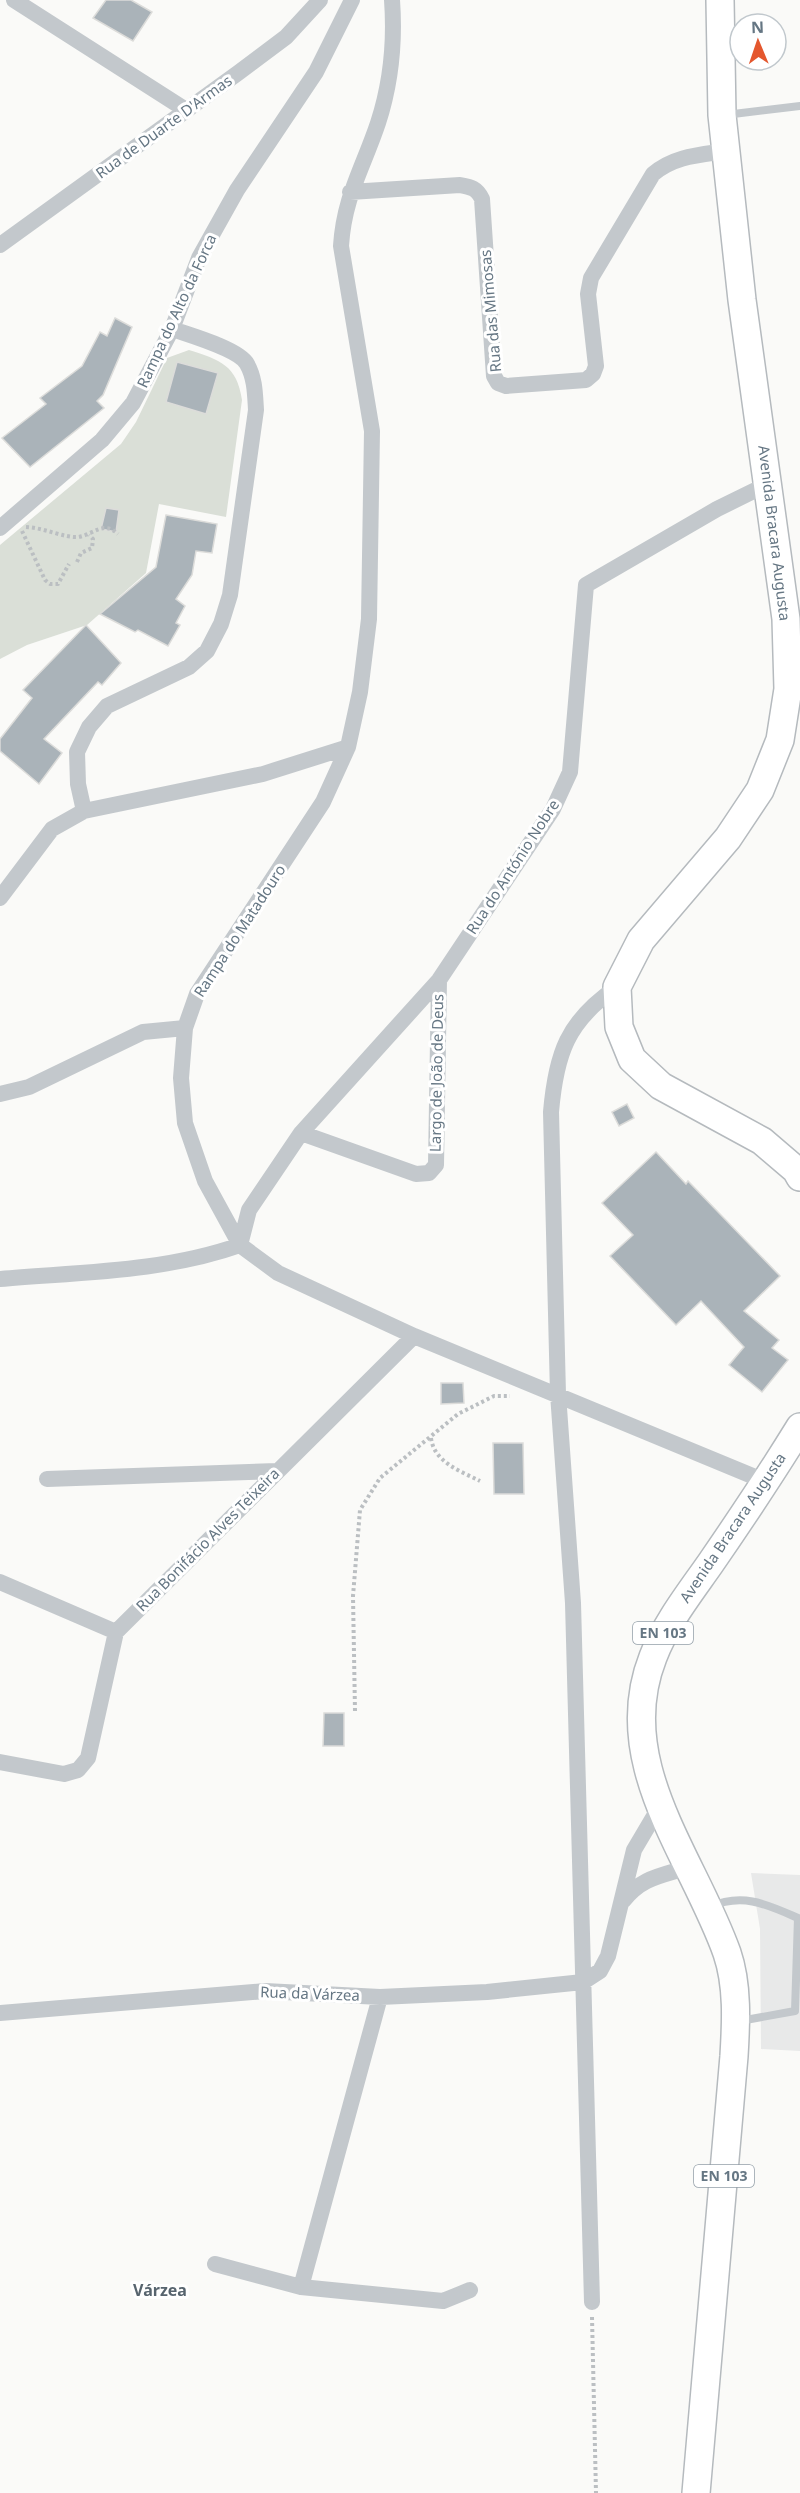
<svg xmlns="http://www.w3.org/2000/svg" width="800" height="2493" viewBox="0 0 800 2493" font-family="'Noto Sans',sans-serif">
<rect width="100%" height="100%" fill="#fafaf8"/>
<path fill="#e8e9e9" d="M751 1873 800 1875V2051L761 2049 760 1929Z"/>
<path fill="#dadfd7" d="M189 350C220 360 237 365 242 400L226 517 159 504 146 573 87 625 27 645 0 659V545L121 444 136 422 167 358Z"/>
<path fill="#aab3b9" stroke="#dcdcda" stroke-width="1.5" d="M106 0H131L152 12 133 41 93 18Z
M115 318 132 327 103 395 97 401 104 408 30 467 2 438 46 404 40 398 82 366 100 332 107 336Z
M177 362 218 373 206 414 166 402Z
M106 508 119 510 116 532 101 529Z
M166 515 217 524 212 553 196 551 192 575 176 599 185 606 176 623 180 625 168 646 138 630 135 632 100 614 156 567Z
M86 625 121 663 102 685 98 682 44 739 62 753 39 784 0 751V739L32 698 23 690Z
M627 1104 634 1118 619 1126 612 1112Z
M656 1152 686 1184 688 1181 780 1276 744 1311 779 1340 772 1348 788 1360 762 1392 729 1365 744 1347 701 1301 676 1325 610 1256 633 1235 602 1203Z
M441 1383H463L464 1403 441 1404Z
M493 1443H523L524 1494H494Z
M324 1713H344V1746H323Z"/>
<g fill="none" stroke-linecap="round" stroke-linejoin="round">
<defs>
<path id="primary" d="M720 0 722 115 742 300 786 619 788 689 780 740 760 790 728 838 641 940 617 987 619 1027 632 1059 661 1086 762 1141 796 1170 800 1177
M696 2493 734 2056C736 2023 738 1985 727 1953 693 1857 611 1763 653 1657 666 1623 689 1594 710 1564 741 1519 771 1474 800 1427"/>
</defs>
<use href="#primary" stroke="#b5babe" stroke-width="30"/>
<path stroke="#bbbfc2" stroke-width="4" stroke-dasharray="3 3" stroke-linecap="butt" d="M26 527C45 528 64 538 78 537 93 535 103 520 118 534
M22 531 45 580 50 584H58L69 564
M77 562 81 553 92 548 93 539 89 535
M431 1438C434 1462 460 1471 480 1481
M355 1711 353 1596 360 1510 380 1478 458 1414 494 1396H510
M592 2317 596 2493"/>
<path stroke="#c3c8cc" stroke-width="8" d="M725 115 800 106
M710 1907C743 1892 768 1905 798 1918L795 2011 740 2021"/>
<path stroke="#c3c8cc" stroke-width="16" d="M14 0 186 110
M350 192 460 185C471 187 477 188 482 199L494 376 498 383 506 386 586 380 593 374 596 366 588 294 591 278 653 174C674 156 699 155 726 151
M0 245 238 73 286 37 320 0
M0 528 102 440 133 403 172 329 199 258 237 190 316 72 352 0
M348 747 323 802 197 994 185 1028 181 1078 185 1123 205 1181 240 1245 278 1273 414 1336 767 1482
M84 811 78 784 77 752 89 727 107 706 189 667 207 651 221 624 230 595 256 410C255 394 255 378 247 364 239 349 189 335 172 329
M0 898 52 829 84 811 263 774 348 747 360 692 369 619 372 431 341 246C344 197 363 168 378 123 391 83 395 41 392 0
M0 1094 29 1087 143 1032 185 1028
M301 1133 416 1174 429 1173 436 1165 439 980
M0 1279C80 1272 164 1272 240 1245L249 1210 301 1133 439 980 553 809 570 772 586 585 717 509 768 484
M47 1479 277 1471
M0 1582 116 1632
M0 1762 64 1774 78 1770 88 1758 116 1632 414 1336
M623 1901C642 1877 661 1876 689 1867
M380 1997 301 2287 443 2301 470 2290
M0 2013 265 1991 380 1997 487 1992 583 1982 600 1971 608 1956 634 1850 660 1806
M215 2264 301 2287
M592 2302 573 1603 558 1394 551 1112C556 1054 567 1021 617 987"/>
<use href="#primary" stroke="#fff" stroke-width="27"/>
</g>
<g text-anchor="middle" stroke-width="6" stroke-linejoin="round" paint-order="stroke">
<g fill="#fff" stroke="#939fa8" stroke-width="1.5">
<rect x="633" y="1622" width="60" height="22" rx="4.5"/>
<rect x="694" y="2165" width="60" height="22" rx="4.5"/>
</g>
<g font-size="14" font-weight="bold" fill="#657683">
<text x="663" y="1638">EN 103</text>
<text x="724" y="2181">EN 103</text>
</g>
<g font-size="15" fill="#657683" stroke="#fff">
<text transform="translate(164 127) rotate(-36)" y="5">Rua de Duarte D'Armas</text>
<text transform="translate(177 311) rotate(-65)" y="5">Rampa do Alto da Forca</text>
<text transform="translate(491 311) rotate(-95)" y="5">Rua das Mimosas</text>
<text transform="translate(774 533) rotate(83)" y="5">Avenida Bracara Augusta</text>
<text transform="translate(513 867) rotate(-57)" y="5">Rua do António Nobre</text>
<text transform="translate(240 931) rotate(-57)" y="5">Rampa do Matadouro</text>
<text transform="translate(437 1073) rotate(-89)" y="5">Largo de João de Deus</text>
<text transform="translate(733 1528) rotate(-56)" y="5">Avenida Bracara Augusta</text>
<text transform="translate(208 1540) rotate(-45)" y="5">Rua Bonifácio Alves Teixeira</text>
<text transform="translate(310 1994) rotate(2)" y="5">Rua da Várzea</text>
</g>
<g font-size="16" font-weight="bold" fill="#57646e" stroke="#fff">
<text x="160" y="2296">Várzea</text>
</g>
</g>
<g transform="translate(758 42) rotate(358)"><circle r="28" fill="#ffffff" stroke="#c1c8cd" stroke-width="1.5"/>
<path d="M0-4.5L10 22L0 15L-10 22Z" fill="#e4572e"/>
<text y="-9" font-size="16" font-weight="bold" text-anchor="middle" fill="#657683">N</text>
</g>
</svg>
